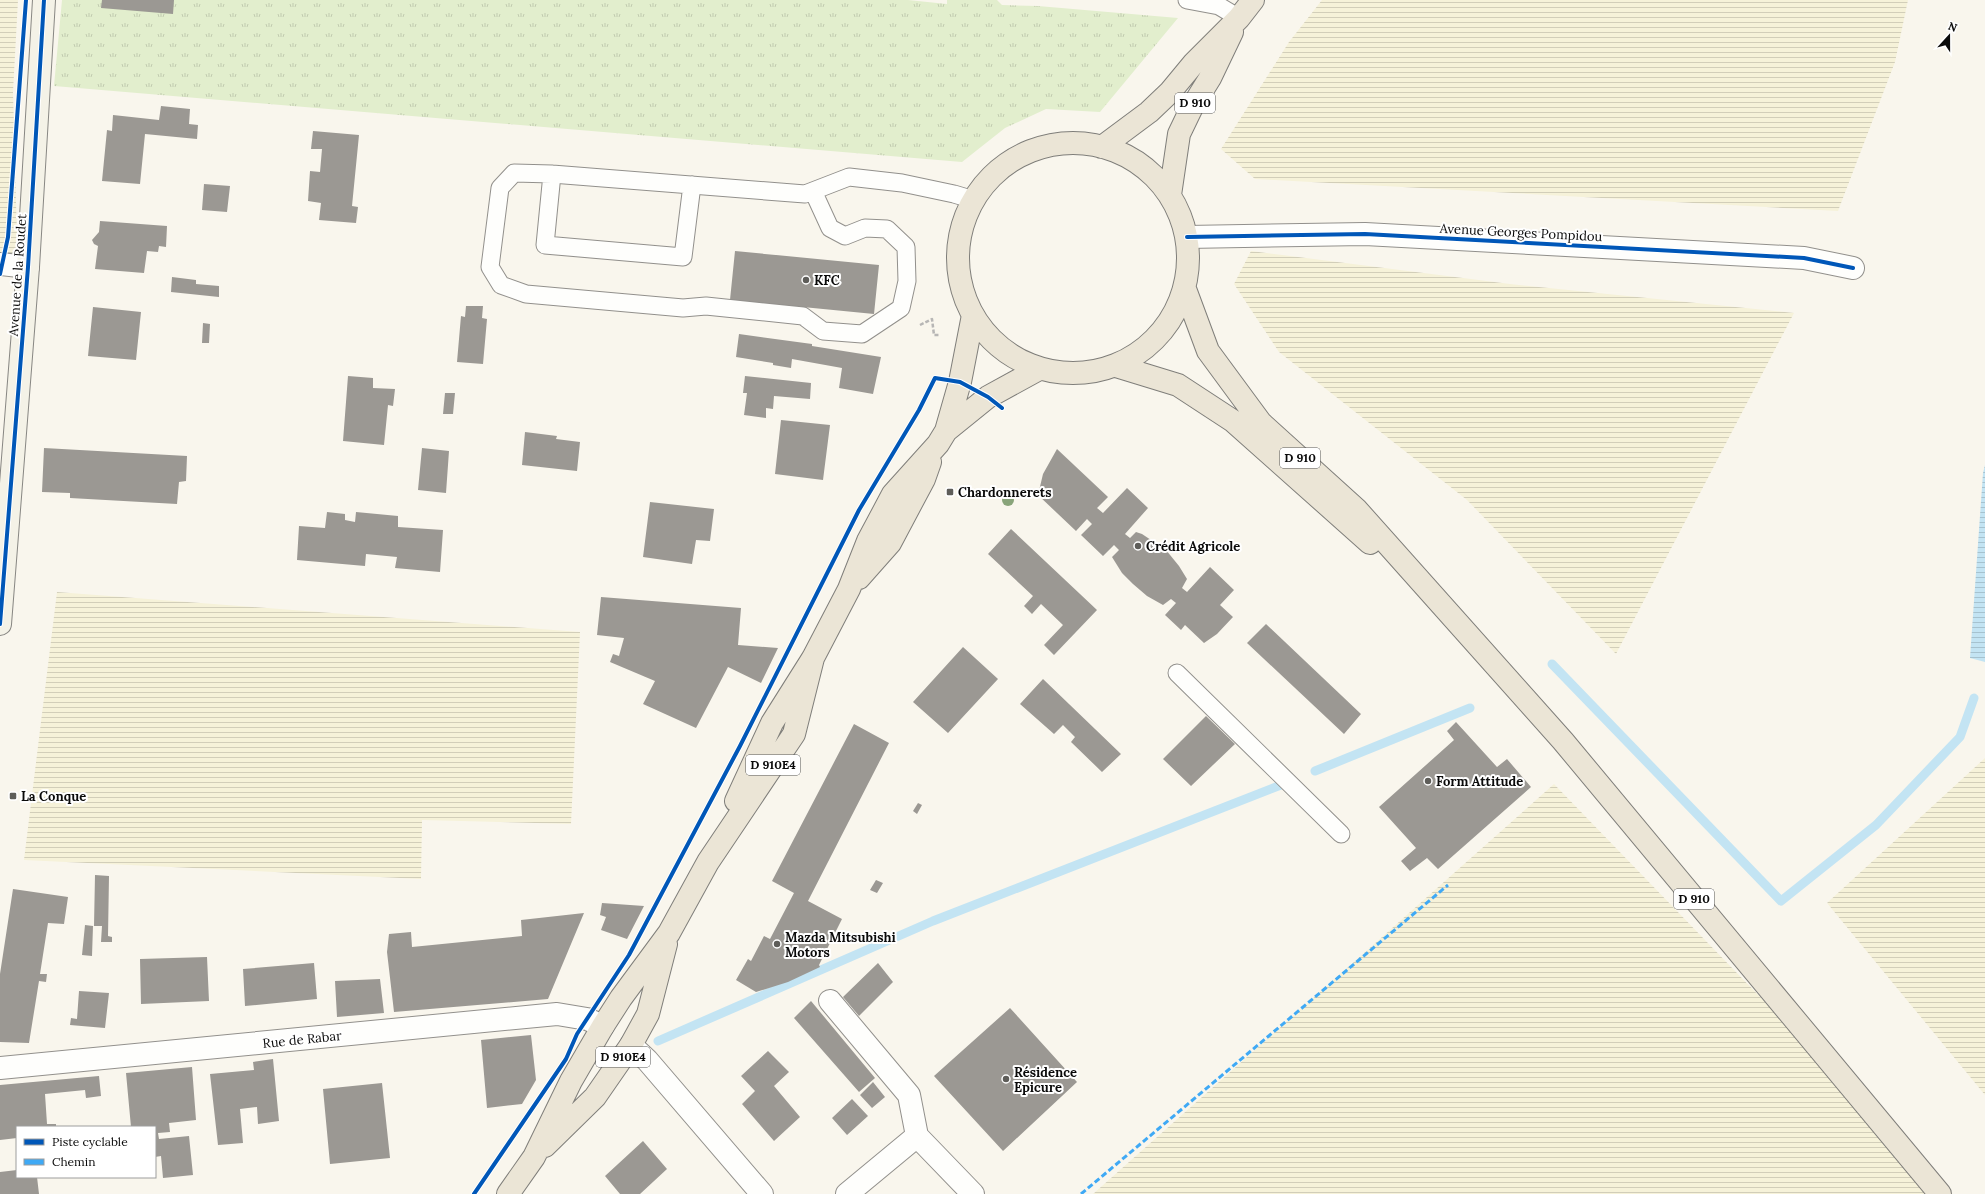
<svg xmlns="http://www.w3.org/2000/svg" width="1985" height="1194" viewBox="0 0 1985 1194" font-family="Lora,serif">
<defs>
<pattern id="farmland-rules" width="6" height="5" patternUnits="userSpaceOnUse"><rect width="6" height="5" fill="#f6f2d9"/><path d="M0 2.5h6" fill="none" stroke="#d2ceb9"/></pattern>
<pattern id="grass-tufts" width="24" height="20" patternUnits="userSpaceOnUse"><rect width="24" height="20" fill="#e2eecd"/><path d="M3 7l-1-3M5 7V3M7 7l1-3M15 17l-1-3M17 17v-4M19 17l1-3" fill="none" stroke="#c1cbaf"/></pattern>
<pattern id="water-rules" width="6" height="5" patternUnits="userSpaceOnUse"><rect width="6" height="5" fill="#c3e4f3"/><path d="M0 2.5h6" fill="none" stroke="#a6c2cf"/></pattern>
</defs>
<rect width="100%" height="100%" fill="#f9f6ed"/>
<path fill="url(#farmland-rules)" d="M0 0H18L13 92 18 275 0 274Z
M1322 0H1908L1895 62 1838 211 1255 179 1221 149 1289 42Z
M1251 251 1510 284 1794 313 1616 654 1467 500 1279 352 1234 284Z
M57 592 580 632 571 824 422 820 421 879 24 860Z
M1985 758V1095L1827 903Z
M1554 784 1951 1194H1093Z"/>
<path fill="url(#grass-tufts)" d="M62 0H908L947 4V0H997L1002 5 1038 6 1178 18 1100 112 1046 109 1005 128 962 162 54 86Z"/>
<path fill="url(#water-rules)" d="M1985 465V662L1970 658 1983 473Z"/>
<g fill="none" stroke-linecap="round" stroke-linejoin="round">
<path stroke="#c3e4f3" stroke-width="9" d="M1552 664 1781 901 1876 825 1960 737 1974 698
M1315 771 1470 708
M658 1041 933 921 1286 783"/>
</g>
<path fill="#9b9893" d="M102 0H174L173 14 101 8Z
M161 106 190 109 189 124 198 125 197 139 145 134 140 184 102 181 107 130 112 131 113 115 159 120Z
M313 131 359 135 352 206 358 207 356 223 319 220 321 203 308 201 310 171 320 172 322 149H311Z
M204 184 230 186 227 212 202 210Z
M100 221 167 226 166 247 159 246 158 252 147 251 144 273 95 269 98 246 94 244 92 240 99 232Z
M735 251 879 265 874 314 730 300Z
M172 277 196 280V284L219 286V297L171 292Z
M466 306H483L482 318 487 319 483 364 457 362 461 316 465 317Z
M93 307 141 312 136 360 88 356Z
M203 323 210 324 209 343H202Z
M739 334 812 344V346L881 357 873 394 839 388 842 368 792 359 791 368 773 365V363L736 357Z
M348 376 373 378V388L395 389 393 406 388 405 384 445 343 441Z
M745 376 811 383 810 399 774 396 773 409 766 408V418L744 415 747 393H743Z
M445 393H455L453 414H443Z
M781 420 830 425 823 480 775 474Z
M525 432 557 436 556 439 580 442 577 471 522 465Z
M44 448 187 456 186 481 179 482 177 504 70 498V493L42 492Z
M422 448 449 451 446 493 418 490Z
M1057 449 1108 497 1097 508 1103 513 1127 488 1148 508 1125 534 1130 538 1136 532 1142 534 1166 550 1179 566 1187 579 1182 588 1187 592 1210 567 1234 590 1220 605 1233 617 1217 634 1204 643 1185 625 1181 630 1165 615 1176 603 1171 599 1163 605 1147 596 1133 584 1122 573 1112 557 1119 550 1114 545 1103 556 1081 535 1092 524 1087 519 1076 531 1038 495 1043 474Z
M650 502 714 509 710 541 696 540 692 564 643 557Z
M327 512 345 514V520L355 522 356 512 398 516V527L443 530 440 572 395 568 397 557 366 554 365 566 297 560 299 526 325 528Z
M1011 529 1097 610 1054 655 1044 645 1063 625 1041 604 1032 614 1024 606 1033 596 988 554Z
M601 597 741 608 738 645 778 648 761 683 728 667 696 728 643 704 655 681 610 662 613 654 619 656 624 638 597 635Z
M1266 624 1361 714 1344 734 1247 643Z
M963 647 998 679 948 733 913 702Z
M1043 679 1121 754 1102 772 1071 742 1075 737 1063 725 1054 734 1020 704Z
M1206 716 1235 744 1191 786 1163 759Z
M1456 722 1497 767 1507 759 1531 787 1438 869 1427 858 1410 871 1401 861 1416 848 1379 807 1454 740 1447 731Z
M854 724 889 743 808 901 842 919 819 965 820 967 788 982 756 992 736 980 748 959 751 961 764 936 770 939 794 893 772 881Z
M918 803 922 805 917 814 913 811Z
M95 875 109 876 108 936 112 937V942H101L102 926H94Z
M876 880 883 883 877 893 870 890Z
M13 889 68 897 64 924 48 923 40 974H47L46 982 39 981 29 1043 0 1042V974Z
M602 903 644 906 627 939 601 930 606 917 600 915Z
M584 913 548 999 394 1012 387 952 389 934 411 932 412 947 522 936 521 920Z
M85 925 93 926 92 956 82 955Z
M207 957 209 1001 141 1004 140 959Z
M314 963 317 999 245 1006 243 969Z
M878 963 893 982 859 1016 843 997Z
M380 979 384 1013 337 1017 335 981Z
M79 991 109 993 105 1028 70 1025 71 1018 77 1019Z
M811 1001 875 1078 859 1092 794 1018Z
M1010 1008 1077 1082 1003 1151 934 1076Z
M531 1035 536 1080 522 1104 487 1108 481 1040Z
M768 1051 789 1072 774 1086 800 1117 774 1141 742 1104 755 1091 741 1076Z
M273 1059 279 1121 258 1124 257 1107 240 1109 243 1143 218 1145 210 1074 254 1070 253 1062Z
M192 1067 196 1120 169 1123 170 1132 158 1133 159 1139 189 1136 193 1175 163 1178 161 1156 155 1157V1127H131L126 1073Z
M99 1076 101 1096 86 1098 85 1090 45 1094 47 1124H56V1127H17V1138L0 1140V1085Z
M873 1082 885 1097 872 1108 860 1095Z
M382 1083 390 1158 330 1164 323 1089Z
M852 1099 868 1116 847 1135 832 1118Z
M643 1141 667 1169 640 1194H620L605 1176Z
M17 1170V1177H37L39 1194H0V1172Z"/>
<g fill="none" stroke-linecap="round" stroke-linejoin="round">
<defs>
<path id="lane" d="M1187 0 1219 6 1239 18
M552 174 545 245 683 257 692 185
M813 191 830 228 845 236 865 228 887 229 906 247 907 281 901 308 862 334 823 331 803 316 706 306 683 308 526 294 501 285 490 267 500 188 514 173 552 174 805 194 849 177 902 183 954 194 974 200
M1177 673 1341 834"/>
<path id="street" d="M1187 237 1365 234 1804 258 1853 268
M0 264 28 267
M830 1001 909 1095 917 1136 847 1194
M631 1045 647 1060 762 1194
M0 1068 557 1014 587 1019 603 1026
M917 1136 973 1194"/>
<path id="secondary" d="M0 624 28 267 44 0"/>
<path id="primary" d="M958 258a115 115 0 1 1 230 0a115 115 0 1 1-230 0Z
M1102 147 1149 112 1170 92 1194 63 1239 18 1253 0
M1170 195 1179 134 1192 107 1210 78 1232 32
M1185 289 1208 351 1261 423 1357 510 1563 741 1940 1194
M1116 366 1178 385 1233 421 1370 543
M946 431 988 397 1039 369
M859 578 890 543 924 479 930 462
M736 801 772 723 813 658 849 589 868 541 893 494 938 444 946 431 960 382 973 315
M545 1146 595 1097 631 1045 648 1014 666 944
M508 1194 534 1157 571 1081 603 1026 621 998 669 933 708 862 794 734 813 658"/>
</defs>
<use href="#lane" stroke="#92908c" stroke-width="19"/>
<use href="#street" stroke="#92908c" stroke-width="24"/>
<use href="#secondary" stroke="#888783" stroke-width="24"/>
<use href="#primary" stroke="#7f7e7a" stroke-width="24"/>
<path stroke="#b7b6b5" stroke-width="2.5" stroke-dasharray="4 2" stroke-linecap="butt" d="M920 325 932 319 934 335H940"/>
<use href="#lane" stroke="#fefefc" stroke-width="17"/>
<use href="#street" stroke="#fefefc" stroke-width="22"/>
<use href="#secondary" stroke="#f4f2e7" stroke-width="22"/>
<use href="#primary" stroke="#ebe5d6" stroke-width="22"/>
<path stroke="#3fa9f5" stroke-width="3" stroke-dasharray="6 3" stroke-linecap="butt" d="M1081 1194 1448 885"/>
<defs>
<path id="cycleway" d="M1187 237 1365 234 1804 258 1853 268
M0 274 8 237 26 0
M0 624 28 267 44 0
M474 1194 566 1059 577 1034 629 955 740 746 859 510 919 410 935 378 960 382 988 397 1002 408"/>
</defs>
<use href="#cycleway" stroke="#fff" stroke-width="6"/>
<use href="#cycleway" stroke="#0057b8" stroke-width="4"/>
</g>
<circle fill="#89a47a" cx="1008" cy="500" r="6"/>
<g fill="#5e5d59" stroke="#fff" stroke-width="1.5">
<circle cx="806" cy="280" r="4"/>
<rect x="946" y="488" width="8" height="8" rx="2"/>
<circle cx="1138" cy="546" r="4"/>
<circle cx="1428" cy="781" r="4"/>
<rect x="9" y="792" width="8" height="8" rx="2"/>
<circle cx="777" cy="944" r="4"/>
<circle cx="1006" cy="1079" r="4"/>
</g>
<g text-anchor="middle" stroke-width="4" stroke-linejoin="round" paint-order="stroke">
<g fill="#fff" stroke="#545454" stroke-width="1">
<rect x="1175" y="93" width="40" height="20" rx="3"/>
<rect x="1280" y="448" width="40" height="20" rx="3"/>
<rect x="746" y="755" width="54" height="20" rx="3"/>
<rect x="1674" y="889" width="40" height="20" rx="3"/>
<rect x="596" y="1047" width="54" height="20" rx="3"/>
</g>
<g font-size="12" font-weight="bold" fill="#0a0a0a">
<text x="1195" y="107">D 910</text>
<text x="1300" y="462">D 910</text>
<text x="773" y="769">D 910E4</text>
<text x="1694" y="903">D 910</text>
<text x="623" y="1061">D 910E4</text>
</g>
<g font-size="13" fill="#0a0a0a" stroke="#fff">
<text transform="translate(1521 232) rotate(3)" y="5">Avenue Georges Pompidou</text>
<text transform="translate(17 275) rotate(-86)" y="5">Avenue de la Roudet</text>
<text transform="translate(302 1039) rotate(-6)" y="5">Rue de Rabar</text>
</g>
<g font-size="13" font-weight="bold" fill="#0a0a0a" stroke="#fff" text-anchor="start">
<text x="814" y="285">KFC</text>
<text x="958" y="497">Chardonnerets</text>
<text x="1146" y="551">Crédit Agricole</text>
<text x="1436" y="786">Form Attitude</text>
<text x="21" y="801">La Conque</text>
<text x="785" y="942">Mazda Mitsubishi<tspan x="785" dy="15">Motors</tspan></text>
<text x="1014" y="1077">Résidence<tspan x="1014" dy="15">Epicure</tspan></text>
</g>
</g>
<rect x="16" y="1126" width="140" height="52" fill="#ffffff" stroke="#9d9d9d"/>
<rect x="24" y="1139" width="20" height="6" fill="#0057b8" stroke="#9d9d9d"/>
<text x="52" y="1146" font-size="12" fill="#0a0a0a">Piste cyclable</text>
<rect x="24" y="1159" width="20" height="6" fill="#3fa9f5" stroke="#9d9d9d"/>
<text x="52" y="1166" font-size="12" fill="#0a0a0a">Chemin</text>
<g transform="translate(1949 36) rotate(21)" stroke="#ffffff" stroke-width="3" paint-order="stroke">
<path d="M0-3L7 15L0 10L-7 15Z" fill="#0a0a0a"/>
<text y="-6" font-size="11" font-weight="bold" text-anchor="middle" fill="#0a0a0a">N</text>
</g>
</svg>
